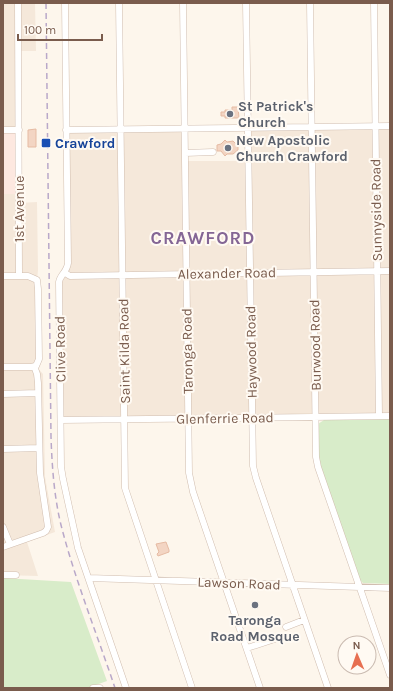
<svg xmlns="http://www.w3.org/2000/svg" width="393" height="691" viewBox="0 0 393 691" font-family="Karla,sans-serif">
<rect width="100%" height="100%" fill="#fdf6ec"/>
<path fill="#f5e8da" d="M3 3H35L36 51H18L19 130H3Z
M390 126V416L60 420 59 283 66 272V130L184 128 185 161H248V128Z
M3 194H19V203L37 202 38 270 37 280 39 359 36 366 43 374 45 477 55 532 27 542 38 576 3 575Z"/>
<path fill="#fde8e0" d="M3 130H19V194H3Z"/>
<path fill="#d8ecc9" d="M390 419V584L363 583 360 580 320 465 319 457 318 424 324 420Z
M3 578 71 582 107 681 87 688H3Z"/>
<path fill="#f3d5c3" stroke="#e6bba3" d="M232 107H238L239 118H225V116H221V112H225V110H232Z
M36 129V147H28V130Z
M225 140 227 142 233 141 238 146V150L233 154H227L225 156 221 151H217V145L221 144Z
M166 542 169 550V552L158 556 157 554 159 552 156 544Z"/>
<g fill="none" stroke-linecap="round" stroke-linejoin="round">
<defs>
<path id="minor" d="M18 3 19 276
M65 3 68 263C67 272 60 275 59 282L61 467 63 479 78 548 126 688
M119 3 125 488 192 688
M183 3 189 473 193 492 260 688
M246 3 253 466 256 478 328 688
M310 3 316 457 318 467 390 675
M374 3 379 416
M3 130H19
M66 130 390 126
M185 153 213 152
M65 273 70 276 390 271
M3 276H28L37 280 38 289 39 359 36 366 31 367H3
M3 394 38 393
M61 420 390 416
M3 449 39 448
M3 527 10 544
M3 547 43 533 46 531 48 527 40 473 38 383 37 374 34 366
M3 575H16
M89 578 390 588
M286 627 304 620
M247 648 275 639
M93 688H100"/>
</defs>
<use href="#minor" stroke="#d1beb0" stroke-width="7"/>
<use href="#minor" stroke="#fff" stroke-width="6"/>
<path stroke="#b9a8c9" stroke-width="1.5" stroke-dasharray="6 4" stroke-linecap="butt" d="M46 3 51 437C52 466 54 496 61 525 75 580 97 634 115 688"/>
</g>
<g fill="#6b7280" stroke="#fffaf3" stroke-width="1.5">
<circle cx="230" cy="114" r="4"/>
<circle cx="228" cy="148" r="4"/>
<circle cx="255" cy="605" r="4"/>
</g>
<rect fill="#1a4fb4" stroke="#fffaf3" stroke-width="1.5" x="41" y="138" width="10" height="10" rx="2"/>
<g text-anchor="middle" stroke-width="4" stroke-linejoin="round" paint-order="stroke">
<g font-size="14" font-weight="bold" fill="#5b616d" stroke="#fffaf3" text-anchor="start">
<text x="238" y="111">St Patrick's<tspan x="238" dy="16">Church</tspan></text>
<text x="236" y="145">New Apostolic<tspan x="236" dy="16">Church Crawford</tspan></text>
<text x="255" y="625" text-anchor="middle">Taronga<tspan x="255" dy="16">Road Mosque</tspan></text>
</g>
<g font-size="14" font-weight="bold" fill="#164399" stroke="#fffaf3" text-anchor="start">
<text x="55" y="148">Crawford</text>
</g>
<g font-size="14" fill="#7a5c4d" stroke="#fffaf3">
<text transform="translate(19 209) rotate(-90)" y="5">1st Avenue</text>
<text transform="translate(376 210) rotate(-91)" y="5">Sunnyside Road</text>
<text transform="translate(227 273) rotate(-1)" y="5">Alexander Road</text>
<text transform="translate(315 345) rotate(-91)" y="5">Burwood Road</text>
<text transform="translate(60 349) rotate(-91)" y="5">Clive Road</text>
<text transform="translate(124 351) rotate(-91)" y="5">Saint Kilda Road</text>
<text transform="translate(187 351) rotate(-91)" y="5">Taronga Road</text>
<text transform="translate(251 352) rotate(-91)" y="5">Haywood Road</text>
<text transform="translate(225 418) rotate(-1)" y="5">Glenferrie Road</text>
<text transform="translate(239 583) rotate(2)" y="5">Lawson Road</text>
</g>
<g font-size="18" font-weight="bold" letter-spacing="1" fill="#846695" stroke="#fffaf3">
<text x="203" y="244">CRAWFORD</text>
</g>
</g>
<rect width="393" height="691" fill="none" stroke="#7a5c4d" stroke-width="8"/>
<g transform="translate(357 655) rotate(358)"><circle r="19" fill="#fffaf3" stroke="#cabbb1"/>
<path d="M0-3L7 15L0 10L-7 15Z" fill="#e76f51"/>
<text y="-6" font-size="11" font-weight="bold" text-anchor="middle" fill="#7a5c4d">N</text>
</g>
<path d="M18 34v6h84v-6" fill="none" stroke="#7a5c4d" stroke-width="2"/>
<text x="24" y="34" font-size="12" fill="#7a5c4d" stroke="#fffaf3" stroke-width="3" paint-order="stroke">100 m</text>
</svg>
